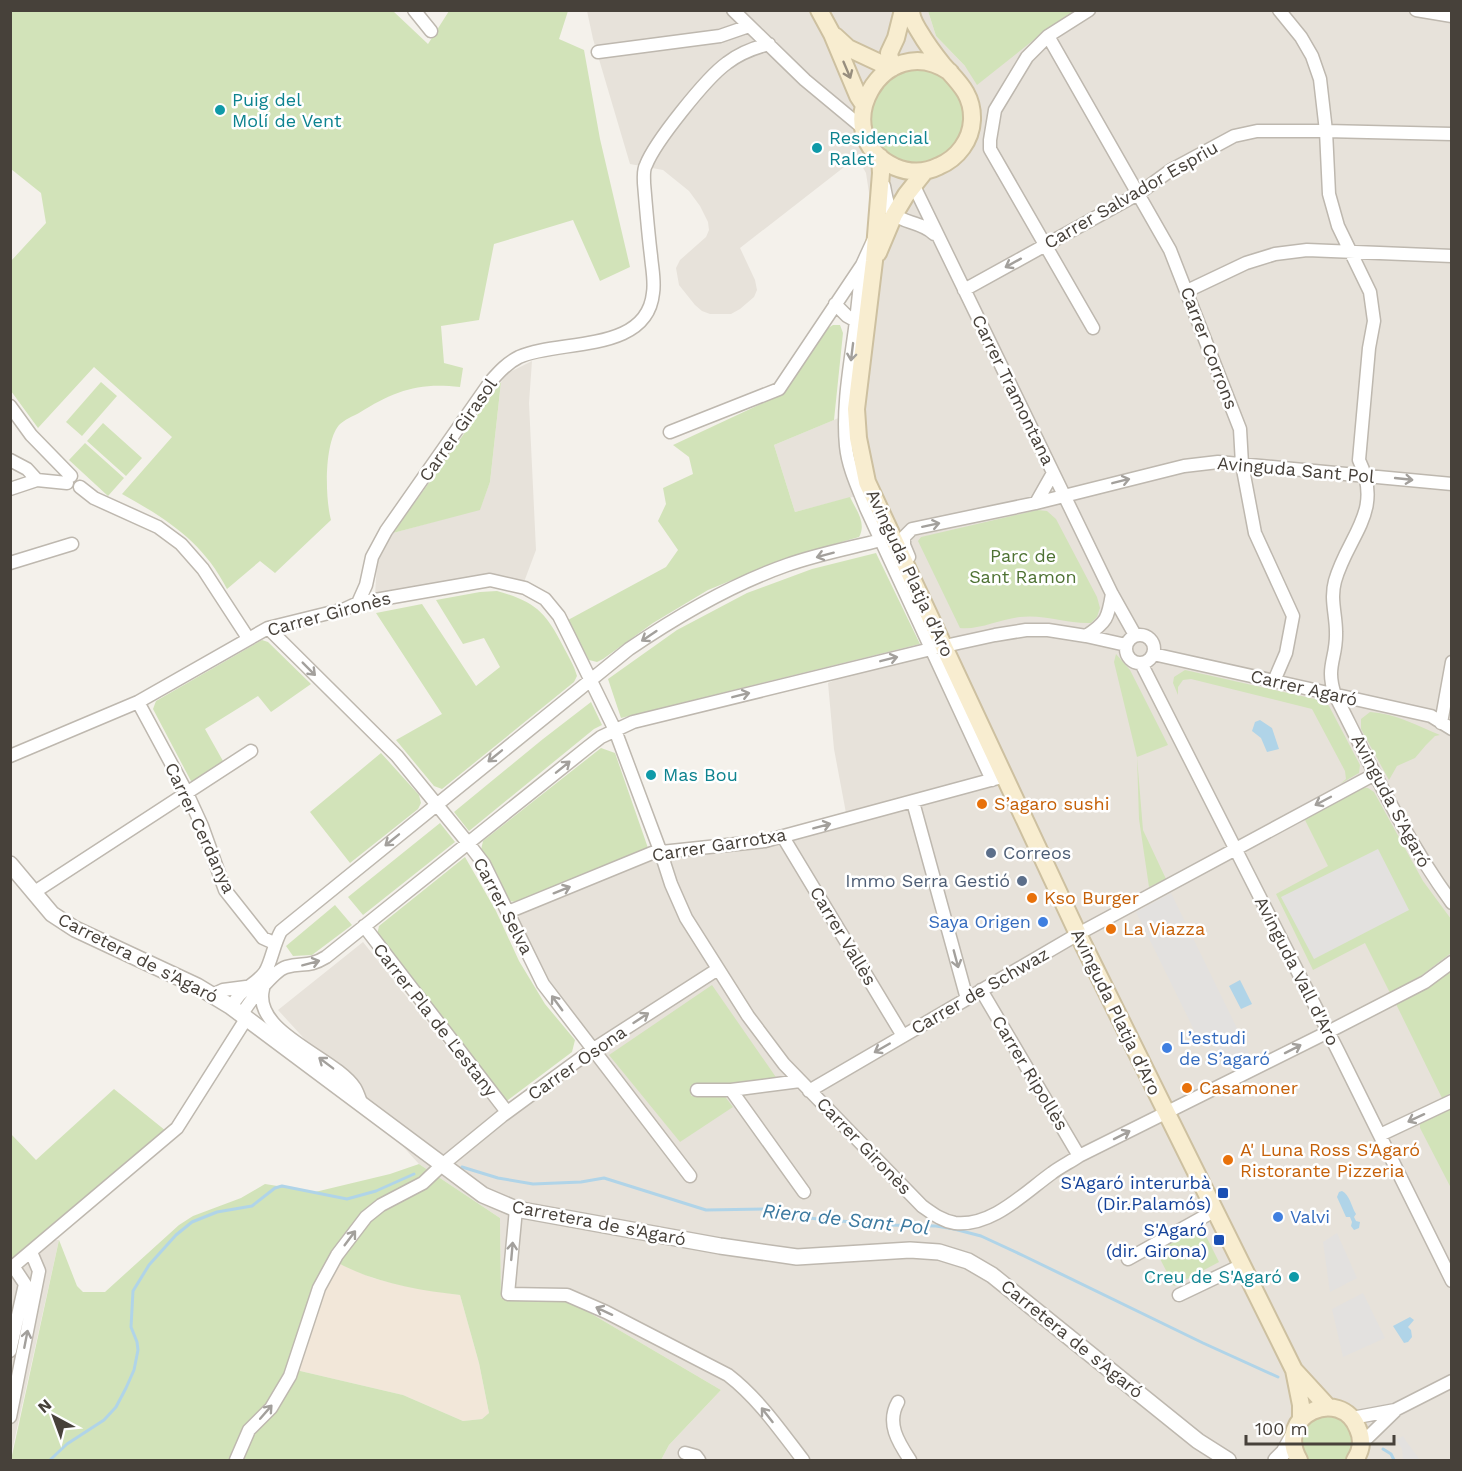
<svg xmlns="http://www.w3.org/2000/svg" width="1462" height="1471" viewBox="0 0 1462 1471" font-family="'Work Sans',sans-serif">
<rect width="100%" height="100%" fill="#f4f1eb"/>
<path fill="#e7e2da" d="M1413 10 1451 17V1460H661L669 1445 721 1390 568 1300 501 1298 500 1218 419 1164 278 1010 363 942 501 1115 592 1050 543 984 513 916 649 862 663 843 668 846 727 841 768 833 846 813 834 749 828 683 931 639 864 494 795 512 774 445 848 414 871 206 866 173 857 157 740 248 755 280 757 290 754 297 740 309 731 314H710L702 311 695 305 679 285 676 268 680 260 706 237 709 230 708 222 700 206 689 191 663 170 630 164 593 39 587 11H928L936 36 965 66 1050 27 1076 11Z
M532 361 529 403 536 550 524 582 375 596 377 562 393 533 480 509 490 482 501 382 508 373Z
M36 1239 59 1240 10 1460V1261Z"/>
<path fill="#f2e7d9" d="M338 1263 373 1278 405 1286 460 1295 479 1363 489 1413 482 1419 463 1421 403 1395 296 1370 314 1309Z"/>
<path fill="#d2e3b9" d="M11 11H393L428 44 449 11H568L559 39 584 50 600 139 630 267 600 281 573 220 494 244 479 320 441 326 444 363 463 368 460 387C418 382 394 391 359 413 353 416 344 420 339 425 324 443 325 498 331 520L275 573 260 561 227 589C203 542 167 519 122 494L172 437 94 367 38 428 11 391V261L46 223 41 193 11 169Z
M928 11H1076L1050 27 977 85 965 66 936 36Z
M869 117a47 47 0 1 1 94 0a47 47 0 1 1-94 0Z
M833 325H840L843 333 834 420 774 445 795 512 850 497C856 510 867 523 859 537L786 558 708 590 653 623 603 659 597 662 589 660 568 620 666 567 678 550 658 521 666 504 663 488 693 474 689 457 673 445 776 397 787 389 828 328Z
M101 382 117 396 82 436 66 422Z
M501 382 490 482 480 510 393 533Z
M103 423 142 458 126 476 87 441Z
M85 443 124 478 108 496 69 460Z
M1037 510 1047 511 1056 519 1097 597 1100 608 1097 617 1091 623C1067 624 1044 614 1020 617 1000 619 980 630 960 628L918 541 921 537Z
M876 553 920 644 621 718 608 679 677 630 747 593 812 569Z
M497 591C534 601 546 612 563 646 568 656 574 665 577 676L574 682 442 789 434 786 396 740 442 714 376 613 422 604 476 686 500 667 484 638 463 644 436 600 480 592Z
M262 640 268 642 311 684 271 712 258 696 205 729 223 761 192 783 153 709 156 701Z
M1116 654 1130 670 1168 745 1137 757 1143 830 1166 879 1149 887 1139 819 1137 757 1114 662Z
M1185 670 1324 701 1329 706 1360 765 1359 773 1340 784 1346 779 1345 771 1312 709 1191 679 1183 680 1178 687V695L1173 683 1174 677Z
M591 702 602 725 594 729 469 831 454 812 543 739Z
M1370 712C1394 713 1418 726 1440 735L1435 736 1426 745 1415 758 1397 766 1389 780 1361 729V719Z
M601 748 615 753 648 848 516 902 508 901 481 850 483 841Z
M381 753 419 795 421 803 418 809 350 863 310 812Z
M1362 787 1368 788 1374 792 1423 881 1451 919V953L1422 975 1390 993 1365 943 1313 970 1276 894 1328 866 1304 818Z
M440 823 455 842 363 915 348 897Z
M465 857 496 911 519 961 545 1004 575 1040 572 1052 504 1103 377 935 379 926Z
M335 905 352 925 312 955 293 956 286 946Z
M1451 970V1093L1442 1098 1396 1004 1434 983Z
M712 985 780 1083 693 1084 691 1096 723 1094 733 1107 680 1142 609 1055Z
M114 1089 166 1131 11 1259V1134L36 1160Z
M1451 1108V1188L1420 1128V1123Z
M419 1164 500 1218 501 1298 568 1300 721 1390 669 1445 661 1460H240L249 1438 296 1370 403 1395 463 1421 482 1419 489 1413 479 1363 460 1295C416 1290 370 1282 331 1259L285 1378 231 1460H11L59 1240 77 1286 83 1292H105L179 1225 193 1216 241 1198 265 1184 315 1192 390 1174Z
M1201 1226 1219 1262 1174 1286 1156 1251Z
M1324 1415C1348 1417 1364 1439 1346 1460H1307C1292 1443 1304 1421 1324 1415Z"/>
<path fill="#e3e1df" d="M1378 849 1409 910 1314 959 1281 897Z
M1171 893 1251 1057 1228 1067 1210 1039 1199 1040 1136 912Z
M1337 1233 1357 1278 1330 1292 1323 1242Z
M1363 1293 1385 1338 1343 1357 1332 1309Z
M1403 1436 1406 1441 1420 1460H1403L1402 1449 1396 1440Z"/>
<path fill="#b0d4e8" d="M1260 720 1272 728 1279 749 1267 752 1261 738 1252 731 1255 722Z
M1240 980 1252 1004 1241 1009 1229 986Z
M1342 1191C1350 1195 1351 1206 1356 1214L1354 1217 1356 1221 1360 1222 1359 1228 1354 1230 1351 1226 1352 1222 1350 1217H1346L1337 1197 1339 1192Z
M1410 1317 1414 1320 1408 1327 1411 1330 1412 1337 1408 1342 1404 1343 1393 1326Z"/>
<g fill="none" stroke-linecap="round" stroke-linejoin="round">
<path stroke="#b0d4e8" stroke-width="3" d="M462 1167 498 1178 533 1184 581 1182 604 1178 706 1210 768 1209 797 1217 885 1225 936 1226 954 1229 981 1236 1024 1256 1203 1343 1278 1377
M1383 1449 1391 1454 1394 1460
M50 1460 67 1444 104 1420 116 1407 126 1388 134 1370 138 1350 137 1342 131 1327 133 1291 149 1265 176 1235 192 1222 217 1212 252 1206 275 1188 282 1186 347 1199 376 1191 414 1174"/>
<defs>
<path id="minor" d="M414 10 431 31
M733 10 805 80 864 129
M1089 10 1048 36 1027 57 995 110 990 140V149L1093 328
M1279 10 1301 37 1312 56 1320 79 1326 131 1329 194 1338 226 1370 292 1374 321 1369 348 1359 460C1384 512 1348 535 1335 581 1330 599 1336 614 1336 632 1337 659 1325 666 1335 695 1371 766 1405 839 1452 903
M1416 10 1452 16
M1048 36 1170 250 1240 429 1242 464 1255 533 1293 616 1286 653 1274 681
M598 52 720 36 749 26
M884 186C886 195 887 208 894 214 903 223 922 222 934 234
M914 186 1112 594 1135 635
M964 290 1138 194 1171 170 1234 136 1257 131H1326L1452 134
M1187 291 1246 263 1275 254 1307 250 1452 256
M835 304 847 316 856 321C851 361 842 405 846 446 848 467 858 488 866 508L992 780
M856 321 862 266
M10 406 31 435 71 476
M670 432 779 389 862 265 873 241
M10 460 27 469 37 480
M80 487 94 498 158 527 181 544 203 569 248 638
M10 489 37 480 67 483
M1036 503 1053 473
M909 557 904 545V537L912 529 1036 503 1184 466 1218 462 1452 484
M10 563 72 544
M358 603 366 585 372 557 386 531 491 381C499 372 507 363 519 357 558 339 647 354 653 293 655 281 652 268 651 256 648 232 646 207 644 183 644 177 643 170 646 165 655 142 706 78 727 63 740 53 753 48 769 44
M268 628 397 756 468 843 484 864 543 984 690 1176
M1126 649a14 14 0 1 1 28 0a14 14 0 1 1-28 0Z
M1086 636C1107 622 1108 618 1112 594
M1153 654 1431 716 1452 729
M1141 663 1338 1051 1452 1281
M138 702 186 791 202 826 225 890 263 938 274 943
M1441 723 1452 662
M10 756 138 702 268 628 345 609 358 603 490 580 525 588 545 599 559 616 570 638 615 730 661 853 671 884 686 918 748 1016 784 1064 922 1206C932 1213 942 1221 955 1223 992 1227 1024 1193 1052 1173 1060 1167 1070 1162 1079 1156L1328 1032 1425 982 1452 962
M913 802 967 999
M783 837 903 1036
M33 893 251 751
M508 912 652 853 765 841 998 778
M364 926 507 1112
M263 989C252 1033 335 1057 355 1088 358 1093 360 1100 362 1105
M981 990 1079 1156
M212 995 223 990 246 987
M232 1008C237 990 255 986 265 972 271 963 274 943 281 931L629 649C679 615 730 585 787 565 818 554 850 548 881 540
M242 1015C246 1005 275 970 286 967 303 962 308 968 326 957L588 747 601 737 633 722 931 649 995 635 1026 630H1048L1086 636 1126 645
M697 1090H731L800 1081
M731 1090 804 1192
M809 1091 1078 934 1375 774
M1380 1135 1452 1101
M516 1209 508 1294 567 1295 606 1312 728 1375C758 1398 780 1430 803 1460
M1128 1259 1214 1211
M10 1269 177 1128 246 1019
M1179 1295 1242 1265
M10 1351 25 1284 13 1266
M898 1402C886 1423 898 1442 910 1460
M10 1417 39 1271 31 1252
M1352 1418 1395 1410 1452 1381
M1361 1444 1395 1411
M685 1453 696 1456 699 1460
M236 1460 249 1430 271 1408 290 1376 319 1288 337 1255 366 1217 381 1205 423 1183 442 1165 502 1116 592 1050 718 969"/>
<path id="tertiary" d="M10 864 52 914 75 929 197 986 230 1006 483 1195 516 1209 720 1246 797 1257 910 1250 939 1252 968 1261 992 1275 1198 1441 1228 1460
M1276 1460 1284 1452 1294 1434"/>
<path id="secondary" d="M819 10 832 34 858 96 864 105
M911 10C911 19 915 24 919 31 926 43 934 54 943 65 958 82 973 94 972 120 971 140 958 158 939 166 925 173 909 173 895 167 823 134 883 27 950 72
M835 36 848 48 880 63 887 71
M892 68 889 53 896 38 903 10
M880 157 881 173 874 261 856 409 858 438 867 482 1078 934 1294 1370 1301 1405V1420
M878 253 894 215 906 195 925 171
M1294 1370 1328 1407
M1299 1460C1273 1415 1341 1385 1358 1429 1363 1440 1361 1451 1355 1460"/>
</defs>
<use href="#minor" stroke="#beb8af" stroke-width="15"/>
<use href="#tertiary" stroke="#beb8af" stroke-width="18"/>
<use href="#secondary" stroke="#cdc0a0" stroke-width="20"/>
<use href="#minor" stroke="#fff" stroke-width="12"/>
<use href="#tertiary" stroke="#fff" stroke-width="15"/>
<use href="#secondary" stroke="#f8edd0" stroke-width="16"/>
</g>
<defs><path id="oneway-shaft" d="M-6 0H5M1.5-3L5.5 0L1.5 3" fill="none" stroke-width="1.6" stroke-linecap="round" stroke-linejoin="round" transform="scale(1.5)"/></defs>
<use stroke="#978e7e" href="#oneway-shaft" transform="translate(847 70) rotate(67)"/>
<g stroke="#a3a09c">
<use href="#oneway-shaft" transform="translate(1013 263) rotate(151)"/>
<use href="#oneway-shaft" transform="translate(852 352) rotate(97)"/>
<use href="#oneway-shaft" transform="translate(1404 479) rotate(6)"/>
<use href="#oneway-shaft" transform="translate(1121 481) rotate(-14)"/>
<use href="#oneway-shaft" transform="translate(931 525) rotate(-12)"/>
<use href="#oneway-shaft" transform="translate(825 555) rotate(165)"/>
<use href="#oneway-shaft" transform="translate(649 636) rotate(146)"/>
<use href="#oneway-shaft" transform="translate(889 659) rotate(-14)"/>
<use href="#oneway-shaft" transform="translate(309 669) rotate(45)"/>
<use href="#oneway-shaft" transform="translate(741 695) rotate(-14)"/>
<use href="#oneway-shaft" transform="translate(495 756) rotate(141)"/>
<use href="#oneway-shaft" transform="translate(563 767) rotate(-39)"/>
<use href="#oneway-shaft" transform="translate(1323 801) rotate(152)"/>
<use href="#oneway-shaft" transform="translate(822 826) rotate(-15)"/>
<use href="#oneway-shaft" transform="translate(392 840) rotate(141)"/>
<use href="#oneway-shaft" transform="translate(562 890) rotate(-22)"/>
<use href="#oneway-shaft" transform="translate(956 959) rotate(75)"/>
<use href="#oneway-shaft" transform="translate(311 963) rotate(-15)"/>
<use href="#oneway-shaft" transform="translate(557 1003) rotate(-126)"/>
<use href="#oneway-shaft" transform="translate(641 1018) rotate(-33)"/>
<use href="#oneway-shaft" transform="translate(882 1048) rotate(150)"/>
<use href="#oneway-shaft" transform="translate(1293 1049) rotate(-27)"/>
<use href="#oneway-shaft" transform="translate(326 1063) rotate(-143)"/>
<use href="#oneway-shaft" transform="translate(1416 1118) rotate(155)"/>
<use href="#oneway-shaft" transform="translate(1122 1135) rotate(-27)"/>
<use href="#oneway-shaft" transform="translate(350 1238) rotate(-53)"/>
<use href="#oneway-shaft" transform="translate(512 1251) rotate(-85)"/>
<use href="#oneway-shaft" transform="translate(604 1311) rotate(-155)"/>
<use href="#oneway-shaft" transform="translate(26 1339) rotate(-79)"/>
<use href="#oneway-shaft" transform="translate(266 1412) rotate(-49)"/>
<use href="#oneway-shaft" transform="translate(767 1415) rotate(-128)"/>
</g>
<g fill="#0f9aa8" stroke="#fff" stroke-width="2">
<circle cx="220" cy="110" r="6"/>
<circle cx="817" cy="148" r="6"/>
<circle cx="651" cy="775" r="6"/>
<circle cx="1294" cy="1277" r="6"/>
</g>
<g fill="#e8710a" stroke="#fff" stroke-width="2">
<circle cx="982" cy="804" r="6"/>
<circle cx="1032" cy="898" r="6"/>
<circle cx="1111" cy="929" r="6"/>
<circle cx="1187" cy="1088" r="6"/>
<circle cx="1228" cy="1160" r="6"/>
</g>
<g fill="#5c6f8a" stroke="#fff" stroke-width="2">
<circle cx="991" cy="853" r="6"/>
<circle cx="1022" cy="881" r="6"/>
</g>
<g fill="#3f7fe0" stroke="#fff" stroke-width="2">
<circle cx="1043" cy="922" r="6"/>
<circle cx="1167" cy="1048" r="6"/>
<circle cx="1278" cy="1217" r="6"/>
</g>
<g fill="#1a4fb4" stroke="#fff" stroke-width="2">
<rect x="1217" y="1187" width="12" height="12" rx="3"/>
<rect x="1213" y="1234" width="12" height="12" rx="3"/>
</g>
<g text-anchor="middle" stroke-width="5" stroke-linejoin="round" paint-order="stroke">
<g font-size="18" fill="#0d838f" stroke="#fff" text-anchor="start">
<text x="232" y="106">Puig del<tspan x="232" dy="21">Molí de Vent</tspan></text>
<text x="829" y="144">Residencial<tspan x="829" dy="21">Ralet</tspan></text>
<text x="663" y="781">Mas Bou</text>
<text x="1282" y="1283" text-anchor="end">Creu de S'Agaró</text>
</g>
<g font-size="18" fill="#47413a" stroke="#fff">
<text transform="translate(1131 195) rotate(-30)" y="6">Carrer Salvador Espriu</text>
<text transform="translate(1209 348) rotate(69)" y="6">Carrer Corrons</text>
<text transform="translate(1013 390) rotate(64)" y="6">Carrer Tramontana</text>
<text transform="translate(458 430) rotate(-55)" y="6">Carrer Girasol</text>
<text transform="translate(1296 470) rotate(5)" y="6">Avinguda Sant Pol</text>
<text transform="translate(910 573) rotate(65)" y="6">Avinguda Platja d'Aro</text>
<text transform="translate(329 614) rotate(-15)" y="6">Carrer Gironès</text>
<text transform="translate(1304 688) rotate(13)" y="6">Carrer Agaró</text>
<text transform="translate(1391 801) rotate(62)" y="6">Avinguda S'Agaró</text>
<text transform="translate(200 828) rotate(65)" y="6">Carrer Cerdanya</text>
<text transform="translate(719 845) rotate(-9)" y="6">Carrer Garrotxa</text>
<text transform="translate(503 906) rotate(62)" y="6">Carrer Selva</text>
<text transform="translate(843 936) rotate(59)" y="6">Carrer Vallès</text>
<text transform="translate(138 958) rotate(27)" y="6">Carretera de s'Agaró</text>
<text transform="translate(1297 971) rotate(63)" y="6">Avinguda Vall d'Aro</text>
<text transform="translate(980 991) rotate(-30)" y="6">Carrer de Schwaz</text>
<text transform="translate(1116 1012) rotate(64)" y="6">Avinguda Platja d'Aro</text>
<text transform="translate(435 1020) rotate(52)" y="6">Carrer Pla de Ľestany</text>
<text transform="translate(577 1063) rotate(-35)" y="6">Carrer Osona</text>
<text transform="translate(1030 1073) rotate(59)" y="6">Carrer Ripollès</text>
<text transform="translate(864 1146) rotate(46)" y="6">Carrer Gironès</text>
<text transform="translate(599 1223) rotate(11)" y="6">Carretera de s'Agaró</text>
<text transform="translate(1072 1339) rotate(39)" y="6">Carretera de s'Agaró</text>
</g>
<g font-size="18" fill="#4e7233" stroke="#fff">
<text x="1023" y="562">Parc de<tspan x="1023" dy="21">Sant Ramon</tspan></text>
</g>
<g font-size="18" fill="#c56008" stroke="#fff" text-anchor="start">
<text x="994" y="810">S’agaro sushi</text>
<text x="1044" y="904">Kso Burger</text>
<text x="1123" y="935">La Viazza</text>
<text x="1199" y="1094">Casamoner</text>
<text x="1240" y="1156">A' Luna Ross S'Agaró<tspan x="1240" dy="21">Ristorante Pizzeria</tspan></text>
</g>
<g font-size="18" fill="#4e5e75" stroke="#fff" text-anchor="start">
<text x="1003" y="859">Correos</text>
<text x="1010" y="887" text-anchor="end">Immo Serra Gestió</text>
</g>
<g font-size="18" fill="#366cbe" stroke="#fff" text-anchor="start">
<text x="1031" y="928" text-anchor="end">Saya Origen</text>
<text x="1179" y="1044">L’estudi<tspan x="1179" dy="21">de S’agaró</tspan></text>
<text x="1290" y="1223">Valvi</text>
</g>
<g font-size="18" fill="#164399" stroke="#fff" text-anchor="end">
<text x="1211" y="1189">S'Agaró interurbà<tspan x="1211" dy="21">(Dir.Palamós)</tspan></text>
<text x="1207" y="1236">S'Agaró<tspan x="1207" dy="21">(dir. Girona)</tspan></text>
</g>
<g font-size="20" font-style="italic" fill="#3d7aa0" stroke="#fff">
<text transform="translate(846 1219) rotate(6)" y="7">Riera de Sant Pol</text>
</g>
</g>
<rect width="1462" height="1471" fill="none" stroke="#47413a" stroke-width="24"/>
<g transform="translate(54 1417) rotate(319)" stroke="#ffffff" stroke-width="4.5" paint-order="stroke">
<path d="M0-4.5L10 22L0 15L-10 22Z" fill="#47413a"/>
<text y="-9" font-size="16" font-weight="bold" text-anchor="middle" fill="#47413a">N</text>
</g>
<path d="M1246 1435v9h148v-9" fill="none" stroke="#47413a" stroke-width="3"/>
<text x="1255" y="1435" font-size="18" fill="#47413a" stroke="#ffffff" stroke-width="4.5" paint-order="stroke">100 m</text>
</svg>
